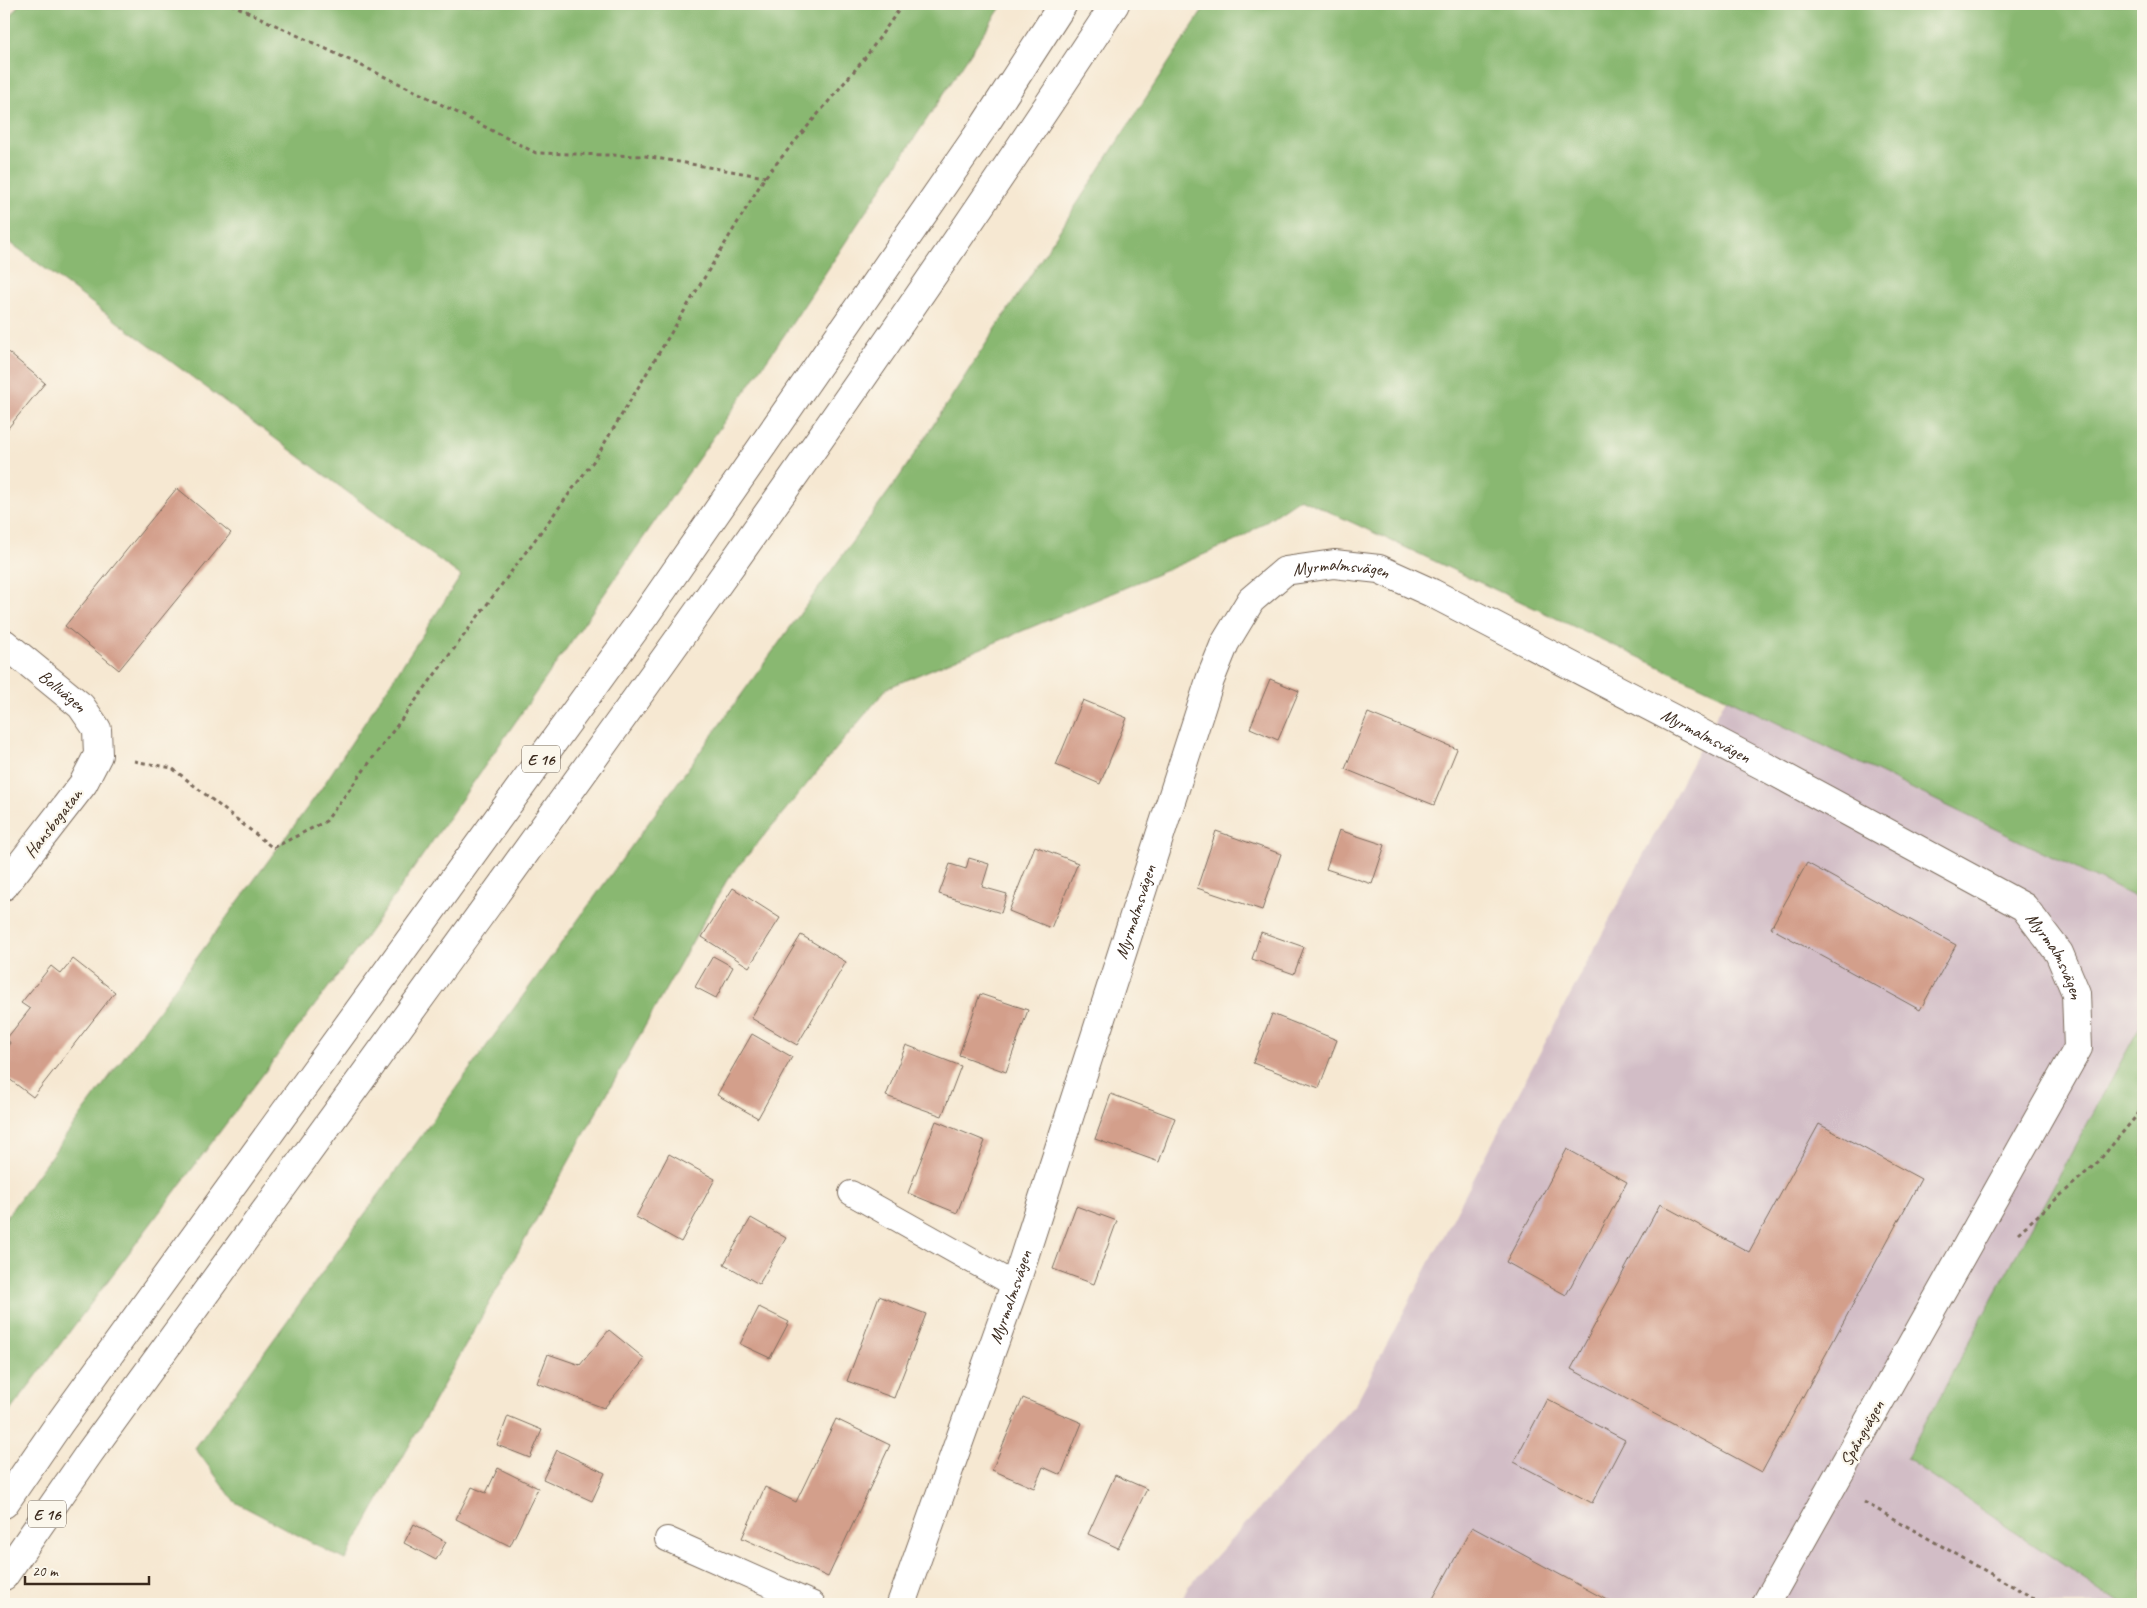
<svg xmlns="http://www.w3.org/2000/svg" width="2147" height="1608" viewBox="0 0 2147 1608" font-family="Caveat,sans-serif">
<rect width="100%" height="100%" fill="#fbf7ec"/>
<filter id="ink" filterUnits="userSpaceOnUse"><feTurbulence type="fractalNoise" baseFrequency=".02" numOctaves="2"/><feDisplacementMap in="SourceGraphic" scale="10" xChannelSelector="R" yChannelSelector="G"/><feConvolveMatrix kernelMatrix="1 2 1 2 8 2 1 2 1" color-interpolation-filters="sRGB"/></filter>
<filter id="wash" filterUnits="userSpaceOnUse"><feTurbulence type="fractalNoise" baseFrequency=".0096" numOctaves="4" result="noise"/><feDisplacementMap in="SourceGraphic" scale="20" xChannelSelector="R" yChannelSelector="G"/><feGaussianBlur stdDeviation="1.12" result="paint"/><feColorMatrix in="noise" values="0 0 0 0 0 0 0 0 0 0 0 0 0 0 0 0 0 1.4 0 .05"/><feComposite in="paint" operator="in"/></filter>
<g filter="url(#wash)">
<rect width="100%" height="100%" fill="#f6e8d2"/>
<path fill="#d2bdc6" d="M1726 698 2143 901V1021L1906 1458 2121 1604H1180L1188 1587 1356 1403Z"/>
<path fill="#89b871" stroke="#627148" d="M19 4H1003L785 334 361 944 4 1419V1220L321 789 461 576 4 238V28Z
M1207 4H2143V901L1726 698 1300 498 1238 540 887 688 727 880 345 1560 235 1502 195 1448 900 476Z
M2143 1021V1604H2121L1906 1458Z"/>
<g id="blocks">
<path fill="#d39f8b" d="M4 349 45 383 4 433Z
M177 488 231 533 119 670 65 626Z
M1270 679 1299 691 1278 740 1250 728Z
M1083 700 1127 718 1100 784 1056 765Z
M1368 713 1457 749 1434 805 1345 769Z
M1339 830 1385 845 1372 884 1326 869Z
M1216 831 1281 854 1262 910 1197 888Z
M1035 846 1078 863 1051 928 1009 911Z
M969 858 989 864 982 887 1007 894 1001 913 939 894 950 864 966 869Z
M1807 863 1956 945 1920 1010 1771 928Z
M733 888 780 918 749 967 702 937Z
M1261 932 1304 947 1294 974 1252 959Z
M801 935 846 962 797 1045 751 1018Z
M713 956 733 967 716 998 695 987Z
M73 959 115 992 33 1097 4 1075V1051L10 1043 7 1038 30 1009 21 1003 51 966 61 974Z
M980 994 1028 1010 1006 1072 959 1055Z
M1272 1014 1337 1040 1319 1088 1253 1063Z
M752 1034 792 1057 758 1118 717 1095Z
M906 1045 961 1066 942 1116 886 1096Z
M1111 1094 1175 1118 1159 1162 1095 1139Z
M936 1121 985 1141 957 1213 908 1193Z
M1819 1124 1921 1179 1762 1472 1571 1369 1660 1204 1749 1252Z
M1567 1149 1627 1182 1566 1295 1506 1262Z
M669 1154 715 1179 681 1242 636 1217Z
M1076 1206 1117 1221 1094 1284 1053 1269Z
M751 1218 786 1238 759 1284 724 1264Z
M879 1296 926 1314 894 1398 847 1381Z
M759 1307 789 1322 770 1358 740 1344Z
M609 1330 645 1359 604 1408 537 1383 548 1354 580 1365Z
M1023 1398 1082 1423 1061 1475 1043 1467 1034 1488 992 1470Z
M1547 1399 1625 1440 1592 1503 1514 1462Z
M508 1416 542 1430 530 1458 497 1445Z
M836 1419 890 1445 828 1577 742 1538 765 1487 796 1502Z
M557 1450 605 1473 592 1501 543 1479Z
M498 1468 538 1488 510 1546 456 1519 472 1487 486 1493Z
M1115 1475 1147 1489 1118 1548 1088 1534Z
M414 1524 446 1542 436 1560 404 1543Z
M1472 1527 1614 1604H1430Z"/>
</g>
</g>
<g filter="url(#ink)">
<use href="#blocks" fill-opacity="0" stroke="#7c6c5d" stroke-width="1"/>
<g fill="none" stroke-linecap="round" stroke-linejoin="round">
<defs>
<path id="service" d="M851 1193 1015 1285
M667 1539 813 1604"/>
<g id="minor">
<path id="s1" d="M4 643 81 706 97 729 98 755 83 784 4 886"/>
<path id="s2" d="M901 1604 1015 1285 1210 680 1225 643 1251 600 1285 571 1334 564 1379 569 1432 593 1764 766 2024 907 2059 953 2076 993 2078 1048 1766 1604"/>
</g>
<path id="trunk" d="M4 1504 59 1424 646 614 984 126 1063 4
M4 1576 90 1452C437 973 791 498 1115 4"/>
</defs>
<use href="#service" stroke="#7c6c5d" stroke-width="26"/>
<use href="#minor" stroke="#7c6c5d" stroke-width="30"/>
<use href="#trunk" stroke="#7c6c5d" stroke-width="30"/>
<path stroke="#7c6c5d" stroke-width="3" stroke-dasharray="4 4" stroke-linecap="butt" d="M231 4 417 92 536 153 645 156 765 177
M134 761 172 768 273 848 326 821 595 459 765 177 865 58 903 4
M2018 1233 2098 1162 2143 1108
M1864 1502 2044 1604"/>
<use href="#service" stroke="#fff" stroke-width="24"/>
<use href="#minor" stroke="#fff" stroke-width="28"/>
<use href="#trunk" stroke="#fff" stroke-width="28"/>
</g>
</g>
<g text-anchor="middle" stroke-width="4.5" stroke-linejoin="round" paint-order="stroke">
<g fill="#fbf7ec" stroke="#75685c" stroke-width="1">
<rect x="522" y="745.5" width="38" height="27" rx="4"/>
<rect x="28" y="1500.5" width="38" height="27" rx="4"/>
</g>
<g font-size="16" font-weight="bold" fill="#3b2a1e">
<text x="541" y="765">E 16</text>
<text x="47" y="1520">E 16</text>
</g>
<g font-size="18" fill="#3b2a1e" stroke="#fbf7ec">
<text dy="6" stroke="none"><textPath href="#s2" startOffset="1166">Myrmalmsvägen</textPath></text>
<text dy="6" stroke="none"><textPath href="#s1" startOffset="76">Bollvägen</textPath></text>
<text dy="6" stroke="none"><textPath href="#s2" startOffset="1571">Myrmalmsvägen</textPath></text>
<text transform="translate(53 823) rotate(-52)" y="6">Hansbogatan</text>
<text dy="6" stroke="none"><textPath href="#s2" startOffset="731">Myrmalmsvägen</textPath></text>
<text dy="6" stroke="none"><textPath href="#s2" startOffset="1991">Myrmalmsvägen</textPath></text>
<text dy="6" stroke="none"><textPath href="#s2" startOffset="326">Myrmalmsvägen</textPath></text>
<text transform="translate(1862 1433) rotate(-61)" y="6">Spångvägen</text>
</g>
</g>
<rect width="2147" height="1608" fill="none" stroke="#fbf7ec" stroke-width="20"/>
<path d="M25 1576v8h124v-8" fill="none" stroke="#3b2a1e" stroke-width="2.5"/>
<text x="32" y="1576" font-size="15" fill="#3b2a1e" stroke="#fbf7ec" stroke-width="4" paint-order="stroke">20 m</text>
</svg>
